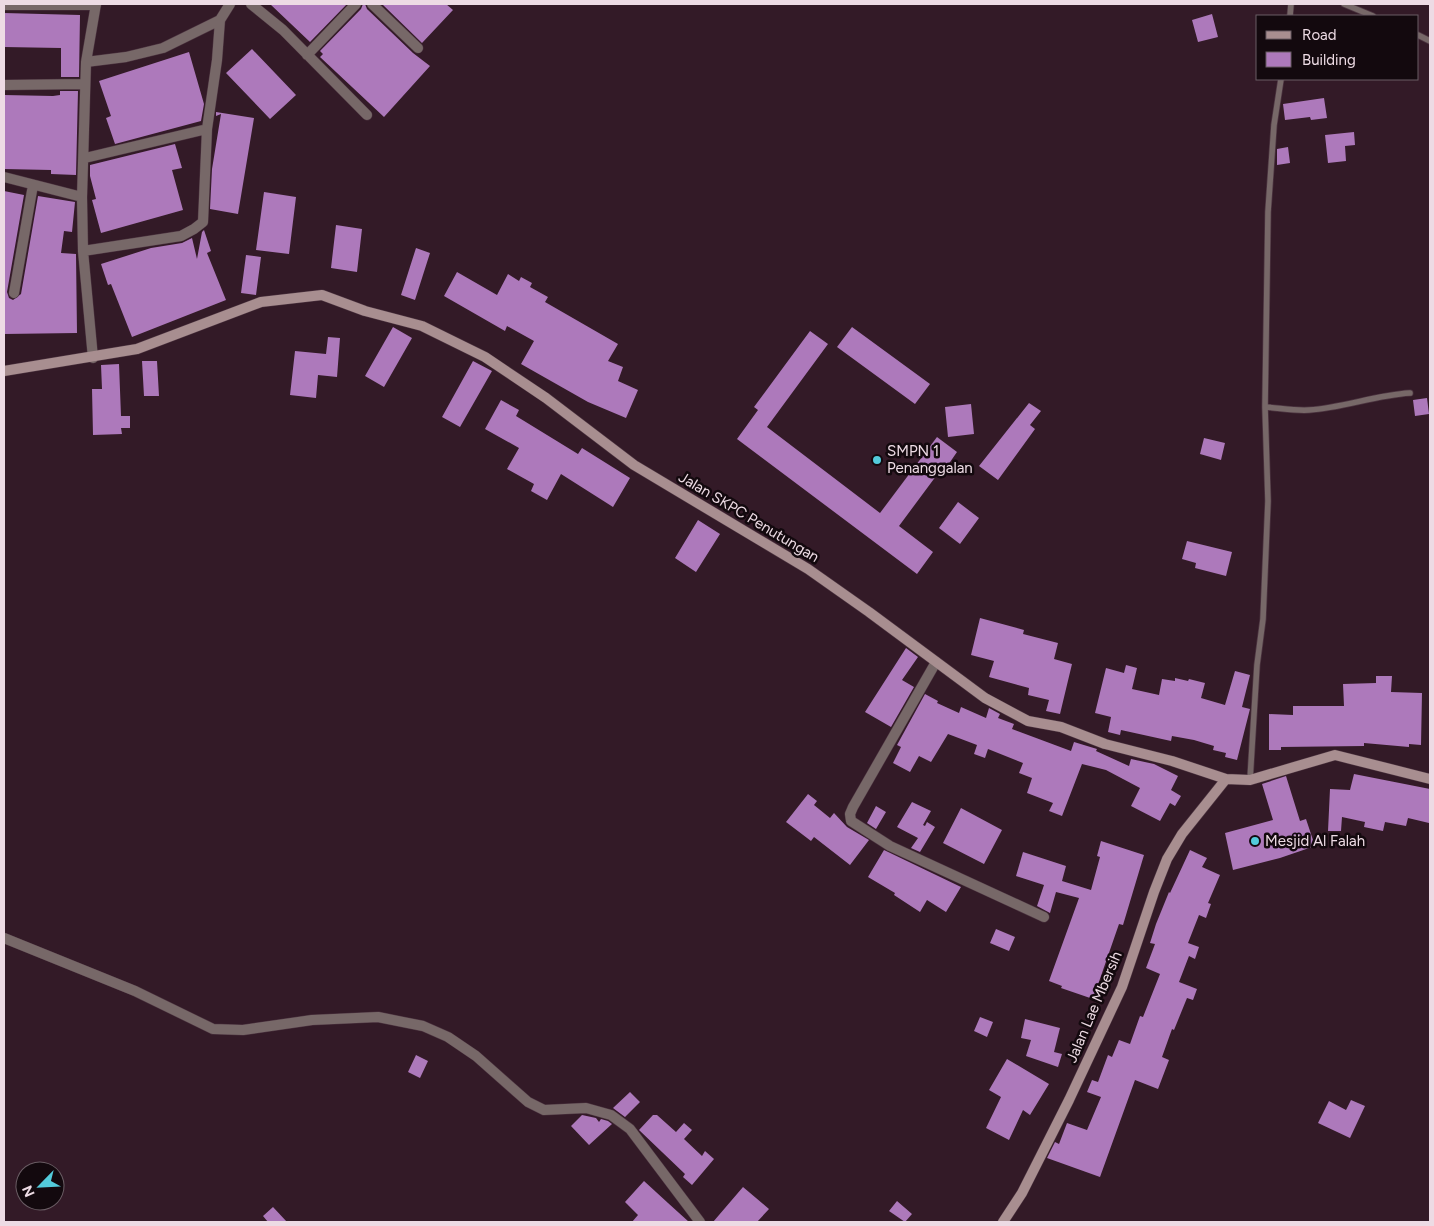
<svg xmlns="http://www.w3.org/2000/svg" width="1434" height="1226" viewBox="0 0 1434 1226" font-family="Figtree,sans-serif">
<rect width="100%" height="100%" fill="#331a27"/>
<path fill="#ad79bb" d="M270 4H347L310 42Z
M363 4H365L367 9 413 53 430 66 384 117 320 57 323 54 320 51 361 9Z
M382 4H446L453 10 422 43Z
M4 13 80 15 79 77H61V48L4 47Z
M1212 14 1218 37 1198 42 1192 20Z
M252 49 296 95 270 119 226 73Z
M189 52 204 104 201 121 115 144 106 118 111 116 99 81Z
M60 91H78L76 175 51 174V170L4 169V95L53 96 60 95Z
M1324 98 1327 118 1311 120 1310 117 1285 120 1283 104Z
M216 112 254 118 238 214 210 209 212 169 221 114 216 116Z
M1354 132 1355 145 1345 146 1346 161 1328 163 1325 135Z
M175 144 182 168 172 170 183 210 101 233 92 200 96 199 90 176V165Z
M1288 147 1290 163 1277 165V149Z
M4 191 24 195 7 292 9 298 13 300 21 294 38 196 75 202 72 232 64 231 61 253 76 254 77 333 4 334Z
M264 192 296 197 289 254 256 250Z
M336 225 362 229 357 272 331 268Z
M204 230 211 251 207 253 226 300 132 337 111 284 108 285 101 264 151 248 182 243 192 238 197 259 202 232Z
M416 248 430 253 415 300 401 295Z
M246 255 261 257 256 295 241 293Z
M457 272 497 295 508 274 519 281 521 277 532 283 530 287 548 297 545 302 618 344 608 361 623 367 618 381 638 390 626 418 588 402 521 364 534 341 507 326 505 331 444 296Z
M393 327 412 338 384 387 365 376Z
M852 327 930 384 915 404 837 347Z
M810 331 828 344 767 427 880 513 937 437 957 452 948 465 945 464 899 526 933 552 917 574 737 439 758 410 754 407Z
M328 337 340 338 337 377 318 375 316 398 290 395 295 351 326 354Z
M142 361H157L159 396H144Z
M473 361 492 371 460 427 442 417Z
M119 364 121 416H130V428H121L122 434 93 435 92 389H102L101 365Z
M1427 398 1429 414 1415 416 1413 400Z
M501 400 519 410 516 416 578 454 582 448 630 478 613 507 561 474 547 500 531 491 534 484 507 469 519 448 485 429Z
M1029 403 1041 411 1030 425 1035 429 998 480 979 466Z
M971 404 974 434 948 437 945 407Z
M1204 438 1225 443 1221 460 1200 454Z
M958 502 979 518 960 544 939 528Z
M698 520 720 534 696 572 675 558Z
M1187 541 1232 552 1226 576 1195 568 1196 563 1182 559Z
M980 618 1024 630 1023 634 1058 643 1054 659 1072 664 1060 714 1046 711 1049 700 1028 695 1029 688 989 677 994 661 971 655Z
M906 648 918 657 902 680 914 687 891 727 865 712Z
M1126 665 1137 668 1132 689 1159 695 1162 679 1175 681V678L1188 681 1189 679 1205 683 1201 698 1225 705 1235 671 1250 675 1242 707 1250 709 1237 760 1225 757 1226 753 1213 750 1214 746 1194 740 1172 736 1171 741 1121 730 1120 735 1108 732 1111 717 1095 713 1106 668 1124 673Z
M1376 676H1392L1391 692 1422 693 1421 745 1409 744V747L1364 743V746L1281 747V750H1269V714L1293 715V706H1344L1343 684 1376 683Z
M925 694 938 701 937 703 959 713 961 707 986 718 989 708 1000 714 998 718 1014 724 1012 729 1071 751 1074 742 1097 749 1096 751 1129 766 1131 759 1154 764 1178 776 1171 790 1181 796 1175 806 1170 803 1160 821 1131 806 1140 788 1106 770 1082 764 1062 816 1049 811 1053 803 1027 793 1032 778 1019 773 1023 763 988 749 985 758 974 754 977 745 948 734 931 762 919 756 910 772 893 763 901 747 897 745Z
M1354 774 1430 789 1429 823 1408 818 1406 826 1385 822 1383 831 1364 827 1365 822 1342 817 1341 831H1328L1330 789 1350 790Z
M1286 776 1300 821 1306 819 1315 846 1280 858 1233 870 1225 833 1273 820 1262 784Z
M808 794 817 801 814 805 830 818 834 813 847 827 869 840 850 865 814 837 811 841 786 822Z
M912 802 931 811 923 825 925 826 927 822 935 827 920 852 911 848 918 838 897 827Z
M876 806 886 812 876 829 867 823Z
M961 808 1002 830 984 864 943 843Z
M1101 841 1144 855 1123 925 1119 924 1093 999 1061 988 1062 986 1049 981 1079 898 1056 892 1050 913 1037 906 1044 885 1016 876 1023 852 1066 866 1062 881 1091 890 1100 857 1097 856Z
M884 850 961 887 946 912 927 900 920 912 894 895 895 893 868 877Z
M1190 850 1207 858 1202 867 1220 875 1208 903 1211 904 1206 918 1199 915 1188 943 1199 947 1195 959 1189 956 1179 982 1197 989 1193 1000 1187 998 1174 1030 1172 1029 1162 1057 1169 1060 1158 1089 1135 1080 1100 1177 1047 1158 1055 1142 1059 1144 1067 1123 1087 1130 1101 1097 1087 1092 1092 1080 1098 1082 1108 1055 1112 1057 1119 1040 1130 1044 1140 1016 1143 1017 1160 974 1146 968 1155 944 1150 943 1156 924 1169 892 1170 893Z
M996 929 1015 937 1009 951 990 943Z
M980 1017 993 1022 987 1037 974 1031Z
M1025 1019 1060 1028 1054 1052 1062 1054 1058 1067 1026 1056 1031 1040 1021 1038Z
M416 1055 428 1061 420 1078 408 1072Z
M1007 1059 1049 1084 1030 1115 1023 1110 1009 1140 986 1128 1001 1097 989 1090Z
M630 1092 640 1102 625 1117 613 1108Z
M1351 1100 1365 1106 1350 1138 1318 1123 1329 1101 1346 1110Z
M582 1115 596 1118 599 1122 601 1119 608 1121 612 1124 589 1145 571 1126Z
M653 1115H657L676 1132 684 1123 692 1130 684 1139 702 1156 705 1151 714 1159 692 1185 683 1177 685 1174 639 1130Z
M644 1181 668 1203 689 1222H632L638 1215 625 1202Z
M743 1187 769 1209 757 1222H713Z
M897 1201 912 1214 905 1222 889 1211Z
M273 1207 287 1222H268L263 1216Z"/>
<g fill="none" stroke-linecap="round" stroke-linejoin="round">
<defs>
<path id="lane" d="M1344 4 1373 16
M1290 16 1291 4
M1418 35 1430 41
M1265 407C1280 408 1295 411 1309 410 1343 408 1375 395 1410 393
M1250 780 1257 665 1263 619 1268 501 1265 407 1268 212 1274 125 1281 79"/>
<path id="street" d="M251 4 283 30 367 115
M372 4 418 48
M4 5H96
M307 55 356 4
M86 62 126 57 163 48 220 20
M4 85 85 84
M85 158 207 129
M4 177 82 197
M83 251 181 236 194 229 203 222 207 129 217 60 220 20 230 4
M14 293 33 185
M93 358 83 251 82 197 86 62 96 4
M936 662 853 807 850 814 851 821 890 846 1044 917
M4 938 135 991 213 1029 243 1030 312 1020 378 1017 423 1026 448 1037 476 1056 528 1102 544 1110 586 1108 611 1115 630 1129 700 1222"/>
<path id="secondary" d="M4 371 137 349 261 302 322 295 365 311 422 326 485 357 546 398 634 465 808 569 869 612 985 698 1028 721 1061 727 1105 744 1172 761 1226 779 1250 780 1335 755 1430 779
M1003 1222 1022 1193 1069 1100 1122 987 1154 892 1167 859 1182 834 1226 779"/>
</defs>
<use href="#lane" stroke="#4d3541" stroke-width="7"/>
<use href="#street" stroke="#4d3541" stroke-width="11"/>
<use href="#secondary" stroke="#4d3541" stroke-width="11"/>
<use href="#lane" stroke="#776868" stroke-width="5.5"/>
<use href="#street" stroke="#776868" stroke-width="10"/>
<use href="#secondary" stroke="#a88e90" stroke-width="10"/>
</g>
<g fill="#53cbdb" stroke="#13090e" stroke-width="2">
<circle cx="877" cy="460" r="5"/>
<circle cx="1255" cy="841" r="5"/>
</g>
<g text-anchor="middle" stroke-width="5" stroke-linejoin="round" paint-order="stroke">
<g font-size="15" fill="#eddbe4" stroke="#13090e" text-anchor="start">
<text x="887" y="456">SMPN 1<tspan x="887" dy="17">Penanggalan</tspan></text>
<text x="1265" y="846">Mesjid Al Falah</text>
</g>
<g font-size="15" fill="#eddbe4" stroke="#13090e">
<text transform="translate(749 517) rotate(31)" y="5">Jalan SKPC Penutungan</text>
<text transform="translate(1094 1007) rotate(-67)" y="5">Jalan Lae Mbersih</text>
</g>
</g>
<rect width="1434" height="1226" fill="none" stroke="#eddbe4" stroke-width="10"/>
<rect x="1256" y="15" width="162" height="65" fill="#13090e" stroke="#6a5d64"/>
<rect x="1266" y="31" width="25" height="8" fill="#a88e90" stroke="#6a5d64"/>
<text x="1302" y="40" font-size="15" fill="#eddbe4">Road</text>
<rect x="1266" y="52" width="25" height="15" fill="#ad79bb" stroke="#6a5d64"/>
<text x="1302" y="65" font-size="15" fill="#eddbe4">Building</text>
<g transform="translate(40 1186) rotate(246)"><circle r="24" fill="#13090e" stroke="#6a5d64"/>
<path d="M0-4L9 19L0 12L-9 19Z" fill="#53cbdb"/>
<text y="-8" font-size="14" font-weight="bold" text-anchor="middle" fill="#eddbe4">N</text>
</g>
</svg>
